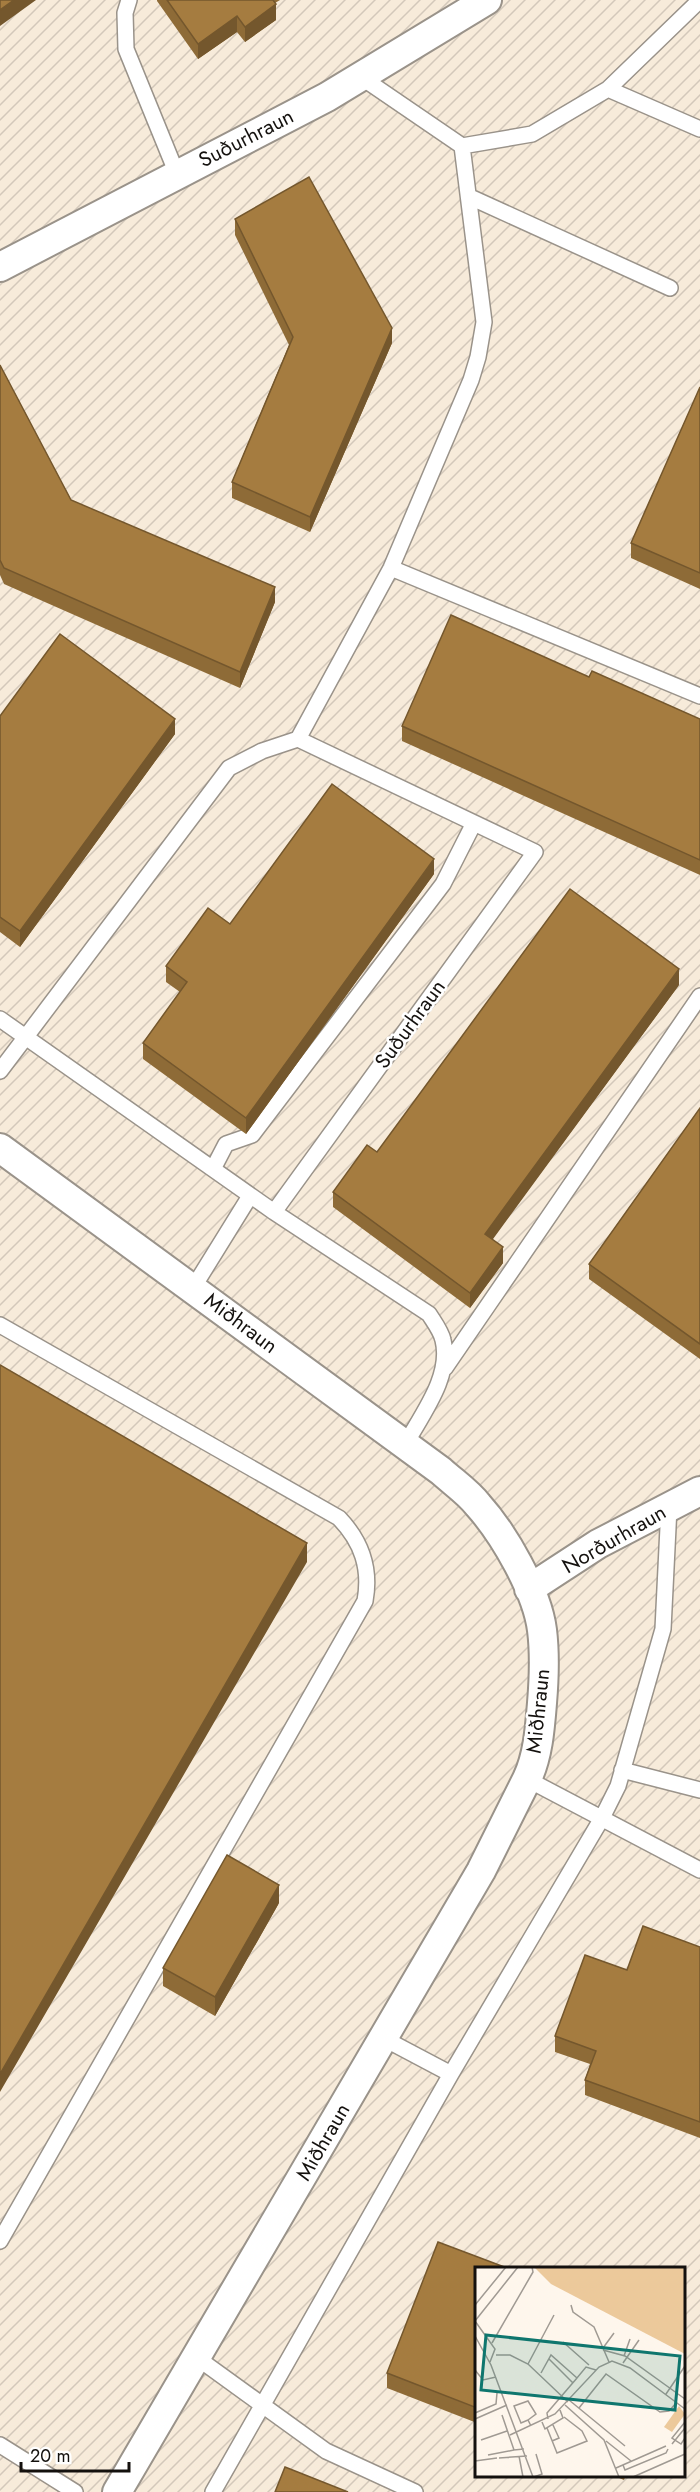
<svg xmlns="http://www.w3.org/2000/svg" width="700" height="2492" viewBox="0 0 700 2492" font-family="Jost,sans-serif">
<defs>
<pattern id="industrial-furrows" width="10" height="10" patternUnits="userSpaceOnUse" patternTransform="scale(1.5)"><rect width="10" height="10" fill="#f7ebda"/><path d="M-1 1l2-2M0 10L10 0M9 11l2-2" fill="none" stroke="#d3c8ba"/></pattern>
</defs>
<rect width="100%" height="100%" fill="#fef6ec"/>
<path fill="url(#industrial-furrows)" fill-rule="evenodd" d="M0 0H700V2492H0ZM476 2268H684V2476H476Z"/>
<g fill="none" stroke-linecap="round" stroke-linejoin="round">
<defs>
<path id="service" d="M129 0 125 13 126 49 177 174
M361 77 462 146 532 134 608 89 700 0
M608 89 700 129
M470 197 670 288
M391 568 700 696
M298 739 535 852 274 1212 429 1314C434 1322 441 1331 443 1340 452 1376 422 1414 405 1445
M0 1019 274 1212
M0 1071 229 768 262 751 298 739 391 568 471 380 478 357 484 322 462 146
M213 1169 226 1144 252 1135 443 884 474 823
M193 1288 250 1196
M0 1325 339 1518C362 1542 371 1568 365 1601L0 2241
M445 1368 700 996
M622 1770 700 1790
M527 1779 700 1870
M383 2038 451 2074
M196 2357 326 2451 415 2492
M0 2445 75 2492
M213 2492 451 2074 602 1818 618 1786 663 1629 669 1507"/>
<path id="minor" d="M0 267 327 97 487 0
M0 1148 441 1471C453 1482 468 1492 478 1505 504 1534 537 1591 542 1630 545 1654 544 1679 542 1703 540 1728 538 1756 527 1779L481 1871 117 2492
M529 1589 598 1544 700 1491"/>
</defs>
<use href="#service" stroke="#9a938a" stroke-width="18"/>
<use href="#minor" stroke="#9a938a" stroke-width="32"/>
<use href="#service" stroke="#fff" stroke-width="15"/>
<use href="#minor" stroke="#fff" stroke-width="28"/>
</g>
<path fill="#8e6b37" d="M157 0H280L275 3 276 20 245 42 237 32 198 59 157 1Z
M235 219 392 343 310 532 232 498V482L289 345 235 235Z
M0 365 71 500 275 602 240 688 4 584 0 575Z
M700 387V589L631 558V543Z
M0 716 175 734 20 947 0 932Z
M700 719V875L402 741V726Z
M434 874 246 1134 143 1059V1043L180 992 166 982V966L230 924Z
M679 985 492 1239 503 1263 470 1308 333 1207V1192Z
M700 1108V1359L589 1279V1264Z
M279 1903 215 2016 163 1986V1968Z
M700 1947V2138L585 2095V2080L590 2064 555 2052V2036L627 1970Z
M477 2268V2423L387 2388V2373Z
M612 2475H626L624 2480Z"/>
<path fill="#74572d" d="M14 0H36L0 26V10Z
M276 4V20L245 42V27Z
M237 16V32L198 59V44Z
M392 328V343L310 532V517Z
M275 587V602L240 688V672Z
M175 719V734L20 947V931Z
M434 859V874L246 1134V1118Z
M679 969V985L485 1250V1234Z
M503 1247V1263L470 1308V1293Z
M307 1543V1562L0 2092V2074Z
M279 1885V1903L215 2016V1997Z"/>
<path fill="#a57c40" stroke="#74572d" stroke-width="1.5" d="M0 0H14L0 10Z
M167 0H273L276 4 245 27 237 16 198 44Z
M309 177 392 328 310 517 232 482 293 337 235 219Z
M0 365 71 500 275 587 240 672 4 568 0 560Z
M700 387V573L631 543Z
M451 615 589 677 592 671 700 719V860L402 726Z
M60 634 175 719 20 931 0 917V716Z
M332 784 434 859 246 1118 143 1043 187 982 166 966 208 908 230 924Z
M570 889 679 969 485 1234 503 1247 470 1293 333 1192 367 1145 377 1152Z
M700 1108V1344L589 1264Z
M0 1365 307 1543 0 2074Z
M227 1855 279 1885 215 1997 163 1968Z
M643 1926 700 1947V2122L585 2080 596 2051 555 2036 585 1955 627 1970Z
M438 2242 507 2268H477V2408L387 2373Z
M285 2467 348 2492H275Z"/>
<g text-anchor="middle" stroke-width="5" stroke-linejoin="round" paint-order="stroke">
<g font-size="21" fill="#14110e" stroke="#fff">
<text transform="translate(246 138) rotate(-27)" y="7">Suðurhraun</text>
<text transform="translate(410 1024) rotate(-54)" y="7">Suðurhraun</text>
<text transform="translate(241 1323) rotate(37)" y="7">Miðhraun</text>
<text transform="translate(614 1539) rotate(-30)" y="7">Norðurhraun</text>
<text transform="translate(538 1711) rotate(-84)" y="7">Miðhraun</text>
<text transform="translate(323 2142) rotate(-60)" y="7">Miðhraun</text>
</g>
</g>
<g transform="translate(475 2267)">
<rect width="210" height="210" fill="#fef6ec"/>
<path d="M204 139 210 147 197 165 189 160Z" fill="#ecc99b"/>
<path d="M59 0H210V87L76 17Z" fill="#ecc99b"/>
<path fill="none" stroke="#a09a93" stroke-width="1.5" d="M0 38 31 0M96 38 98 45 119 60 134 95M0 54 43 0M0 54 20 82 15 95M0 69 16 98 58 210M88 75 114 98M17 76 58 5 57 0M128 81 139 66M128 83 150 89 210 132M21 88H35L53 97 93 135M149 89 155 72M74 92 98 116M148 96 164 73M53 97 79 48M0 103 8 113 21 110M66 106 76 88 102 111 111 100 121 103M191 127 210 99M94 133 150 179M90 138 129 173 144 210M104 141 131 107 185 145 194 144 202 135M0 146 21 137 22 126M27 148 39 183 49 182M0 152 32 138M73 152 72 146 102 111M53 153 61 147 53 134 39 139 46 156 53 153 56 159M67 155 70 162 88 151 85 143M210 155 197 171 206 177 210 171M72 161 82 186 112 174 107 164 89 150M35 168 80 147 124 100 137 94 155 101 210 142M6 173 32 164M77 174 84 171 78 158M131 174 156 194M197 177 210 161M13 188 39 183M44 189 48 210M24 191 52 189M0 194 22 191M148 198 150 203 191 186 193 182M141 201 191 179M59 210 67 207 61 187M158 210 210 187"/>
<path fill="#0f766e" fill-opacity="0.15" stroke="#0f766e" stroke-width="3" d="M11 68 205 89 200 143 6 123Z"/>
<rect width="210" height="210" fill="none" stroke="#14110e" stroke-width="3"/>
</g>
<path d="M21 2462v9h108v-9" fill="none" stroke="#14110e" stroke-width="3"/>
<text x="30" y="2462" font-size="18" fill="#14110e" stroke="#ffffff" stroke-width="4.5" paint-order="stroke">20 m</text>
</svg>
